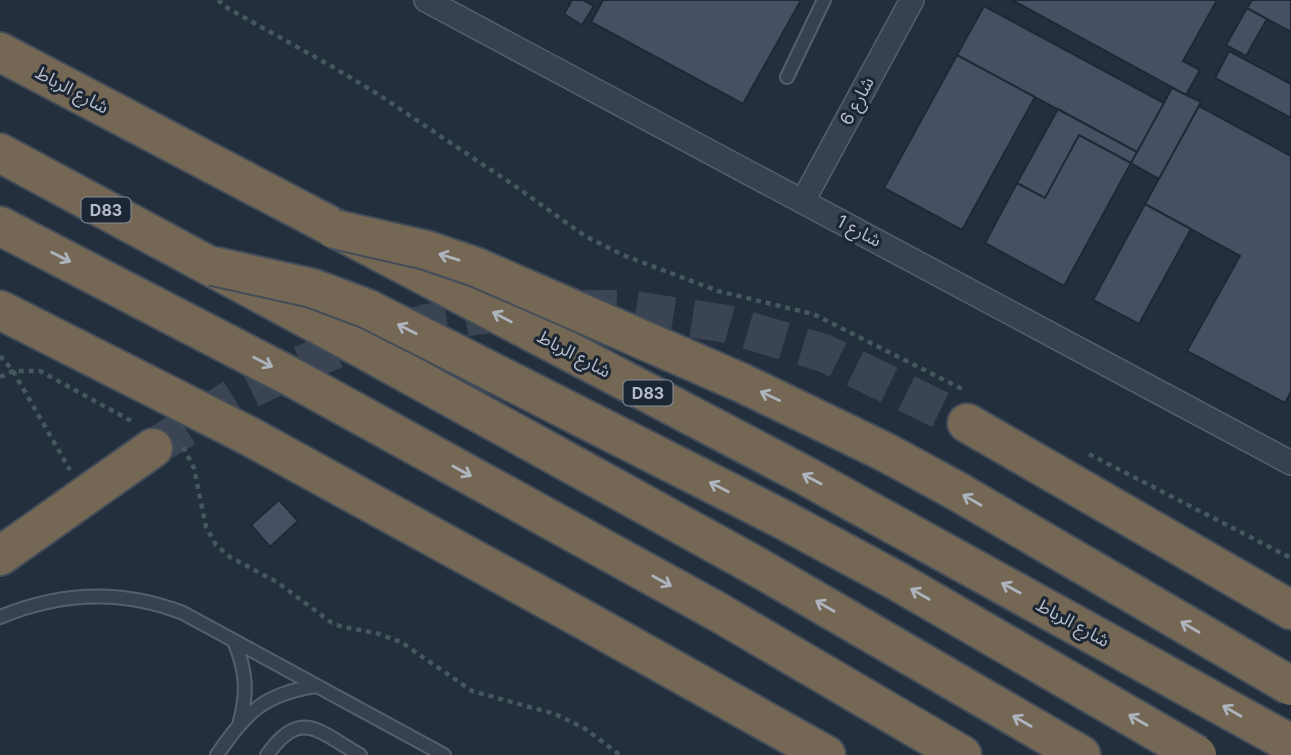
<svg xmlns="http://www.w3.org/2000/svg" width="1291" height="755" viewBox="0 0 1291 755" font-family="Inter,'Noto Sans Arabic',sans-serif">
<rect width="100%" height="100%" fill="#242f3e"/>
<path fill="#455162" stroke="#1f2835" stroke-width="2" d="M572 0H583L594 6 582 25 564 14Z
M603 0H801L743 104 591 22Z
M1012 0H1217L1183 61 1200 70 1186 95Z
M1252 0H1291V32L1247 8Z
M984 6 1164 103 1137 152 957 55Z
M1247 8 1267 19 1246 56 1226 45Z
M1229 51 1291 84V118L1215 78Z
M957 55 1035 97 962 230 884 188Z
M1172 88 1201 102 1159 179 1131 163Z
M1199 106 1291 156V392L1285 403 1187 351 1240 256 1145 204Z
M1058 109 1137 152 1131 163 1079 135 1045 198 1017 183Z
M1079 135 1131 163 1064 286 985 243 1017 183 1045 198Z
M1145 204 1191 229 1139 324 1093 300Z
M279 500 298 521 270 547 251 525Z"/>
<g fill="none" stroke-linecap="round" stroke-linejoin="round">
<path stroke="#3a4453" stroke-width="38" stroke-dasharray="38 19" stroke-linecap="butt" d="M153 448 238 395 329 352 426 323 526 309H627L727 324 824 353 967 423"/>
<defs>
<path id="lane" d="M787 77 824 0
M0 617C60 592 122 589 183 613L444 755
M234 641C246 669 248 692 240 721
M217 755C246 713 263 694 316 686
M267 755C301 707 319 732 360 755"/>
<path id="street" d="M426 0 1291 463
M803 201 912 0"/>
<path id="highway" d="M0 52 806 476 1291 744
M0 153 347 340 754 565 1081 755
M0 226 297 380 718 612 962 755
M0 310 247 435 581 618 826 755
M967 423 1291 610
M0 556 153 448"/>
</defs>
<use href="#lane" stroke="#565f6c" stroke-width="16"/>
<use href="#street" stroke="#565f6c" stroke-width="26"/>
<use href="#highway" stroke="#434c59" stroke-width="42"/>
<path stroke="#44595c" stroke-width="4.5" stroke-dasharray="5 5" stroke-linecap="butt" d="M218 0 229 9 333 67 376 93 515 186 585 236 623 255 718 291 813 314 966 391
M0 356 13 371 70 470
M0 377 13 371H40L135 423
M183 447 194 468 206 527 216 545 230 557 277 582 332 623 343 627 376 633 401 642 472 691 555 714 584 728 620 755
M1089 454 1291 558"/>
<use href="#lane" stroke="#38414e" stroke-width="12"/>
<use href="#street" stroke="#38414e" stroke-width="23"/>
<use href="#highway" stroke="#746855" stroke-width="38"/>
<defs>
<path id="highway-bridge" d="M334 229 426 250 476 267 742 383 885 452 955 490 1291 686
M213 266 312 288 368 309 782 519 897 581 1197 755"/>
</defs>
<use href="#highway-bridge" stroke="#434c59" stroke-width="42" stroke-linecap="butt"/>
<use href="#highway-bridge" stroke="#746855" stroke-width="38"/>
</g>
<defs><path id="oneway-shaft" d="M-6 0H5M1.5-3L5.5 0L1.5 3" fill="none" stroke-width="1.6" stroke-linecap="round" stroke-linejoin="round" transform="scale(1.75)"/></defs>
<g stroke="#aeb4bd">
<use href="#oneway-shaft" transform="translate(61 257) rotate(27)"/>
<use href="#oneway-shaft" transform="translate(449 257) rotate(-163)"/>
<use href="#oneway-shaft" transform="translate(502 317) rotate(-152)"/>
<use href="#oneway-shaft" transform="translate(407 329) rotate(-153)"/>
<use href="#oneway-shaft" transform="translate(263 362) rotate(27)"/>
<use href="#oneway-shaft" transform="translate(770 396) rotate(-155)"/>
<use href="#oneway-shaft" transform="translate(462 471) rotate(29)"/>
<use href="#oneway-shaft" transform="translate(812 479) rotate(-152)"/>
<use href="#oneway-shaft" transform="translate(719 487) rotate(-153)"/>
<use href="#oneway-shaft" transform="translate(972 500) rotate(-150)"/>
<use href="#oneway-shaft" transform="translate(662 581) rotate(29)"/>
<use href="#oneway-shaft" transform="translate(1011 588) rotate(-151)"/>
<use href="#oneway-shaft" transform="translate(920 594) rotate(-150)"/>
<use href="#oneway-shaft" transform="translate(825 606) rotate(-150)"/>
<use href="#oneway-shaft" transform="translate(1190 627) rotate(-150)"/>
<use href="#oneway-shaft" transform="translate(1232 711) rotate(-150)"/>
<use href="#oneway-shaft" transform="translate(1138 720) rotate(-150)"/>
<use href="#oneway-shaft" transform="translate(1022 721) rotate(-150)"/>
</g>
<g text-anchor="middle" stroke-width="6" stroke-linejoin="round" paint-order="stroke">
<g fill="#1d2633" stroke="#878f9c" stroke-width="2">
<rect x="81.5" y="197.5" width="49" height="25" rx="5"/>
<rect x="623.5" y="380.5" width="49" height="25" rx="5"/>
</g>
<g font-size="16" font-weight="bold" fill="#b4bcc9">
<text x="106" y="216">D83</text>
<text x="648" y="399">D83</text>
</g>
<g font-size="18" fill="#b4bcc9" stroke="#1d2633">
<text transform="translate(72 90) rotate(28)" y="6">شارع الرباط</text>
<text transform="translate(857 101) rotate(-62)" y="6">شارع 6</text>
<text transform="translate(859 231) rotate(28)" y="6">شارع 1</text>
<text transform="translate(574 354) rotate(28)" y="6">شارع الرباط</text>
<text transform="translate(1073 623) rotate(29)" y="6">شارع الرباط</text>
</g>
</g>
</svg>
